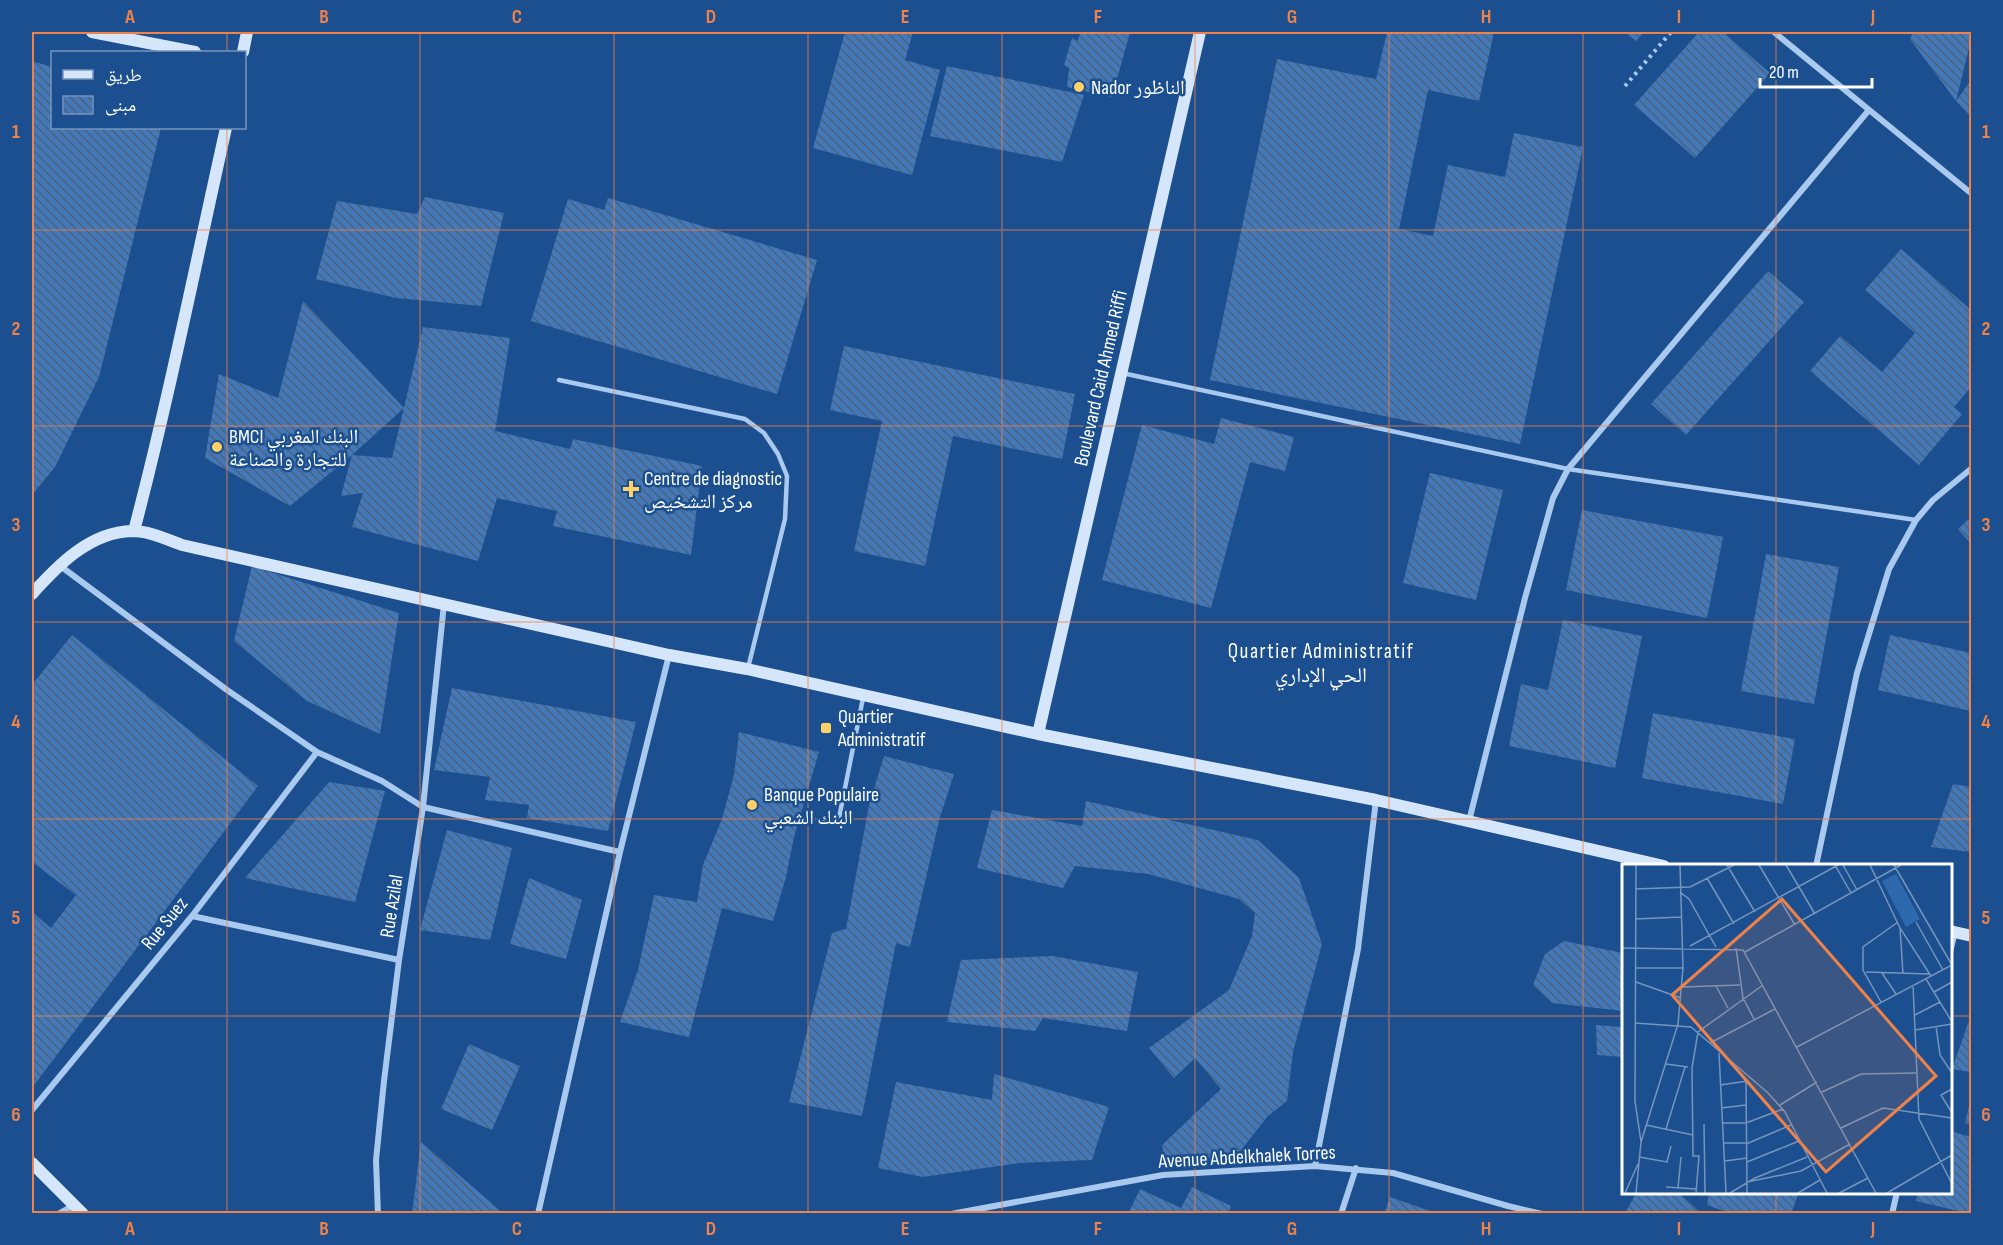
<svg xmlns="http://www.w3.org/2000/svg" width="2003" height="1245" viewBox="0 0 2003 1245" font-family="'Sofia Sans Condensed','Noto Naskh Arabic',sans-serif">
<defs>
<pattern id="building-back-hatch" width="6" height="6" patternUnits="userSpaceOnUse" patternTransform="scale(1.5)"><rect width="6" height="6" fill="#4478b7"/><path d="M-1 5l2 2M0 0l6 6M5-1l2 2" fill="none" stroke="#486282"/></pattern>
</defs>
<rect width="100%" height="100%" fill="#1b4f8f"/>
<path fill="url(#building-back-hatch)" d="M845 32H913L905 60 940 70 912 175 813 148Z
M1080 32H1130L1112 97 1067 87 1069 68 1064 65 1072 38 1078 41Z
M1387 32H1494L1479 101 1428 90 1399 229 1433 236 1448 165 1505 177 1514 133 1583 147 1520 444 1210 380 1277 59 1376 79Z
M1625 32H1644L1636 41Z
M1699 32H1723L1770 73 1695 158 1634 105Z
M1913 32H1971V40L1956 101 1971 80V117L1956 101 1910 39Z
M32 61 52 67V128H161L99 377 55 467 32 495Z
M947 66 1084 95 1062 162 930 136Z
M425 197 504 213 481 306 396 298 316 279 337 201 417 214Z
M608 198 817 260 777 394 531 321 568 199 604 210Z
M1901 249 1971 310V387L1954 407 1962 414 1919 465 1810 371 1840 336 1882 372 1915 333 1865 290Z
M1768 271 1804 302 1686 435 1651 404Z
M303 301 404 408 352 455 290 506 205 458 219 374 278 398Z
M423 327 510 338 495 431 570 449 573 439 702 466 691 555 553 526 557 511 497 498 478 561 352 527 363 493 341 496 352 455 392 458Z
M844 346 1075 394 1062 459 953 436 925 566 854 551 882 421 830 410Z
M1221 418 1294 437 1285 471 1250 462 1211 608 1102 580 1142 425 1214 444Z
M1430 473 1503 490 1476 600 1403 583Z
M1582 510 1723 537 1707 618 1566 590Z
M1971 517V544L1958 529Z
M1766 554 1839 567 1814 704 1741 691Z
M252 566 399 613 380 734 307 701 234 641Z
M1563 620 1642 636 1615 768 1509 746 1521 684 1548 690Z
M72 635 258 786 32 1088V912L51 928 76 895 32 862V685Z
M1890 635 1971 653V711L1878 690Z
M452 688 636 722 608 831 527 818 529 805 485 800 490 777 434 770Z
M1653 713 1795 739 1783 804 1642 778Z
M739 732 819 752 794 837 786 877 773 921 722 908 689 1037 620 1022 638 970 654 895 697 902 703 865 722 819 734 775Z
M884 756 954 774 940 817 910 947 896 943 862 1116 789 1102 832 933 846 929 869 805Z
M329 782 385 791 355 902 245 878Z
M1953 784 1971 787V852L1931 847Z
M1086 801 1258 840 1299 878 1322 944 1293 1052 1287 1101 1268 1116 1234 1159 1165 1158 1162 1145 1221 1089 1195 1058 1174 1078 1149 1048 1229 990 1252 936 1255 913 1239 899 1148 874 1075 866 1063 888 977 868 992 810 1082 826Z
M447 830 512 848 490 940 420 930Z
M529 878 582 900 566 959 510 944Z
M1564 941 1623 953V1011L1552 1003 1533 985 1545 954Z
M1053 956 1138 972 1127 1031 1043 1018 1035 1031 947 1022 961 960Z
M1971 1015V1072L1952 1069Z
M1623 1022V1057L1597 1055 1596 1025 1621 1027Z
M469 1044 520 1066 492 1130 441 1109Z
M994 1074 1109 1107 1092 1160 1019 1163 923 1177 878 1168 896 1082 992 1100Z
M1971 1097V1125L1965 1123Z
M1950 1131 1971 1137V1214L1916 1201 1918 1192H1950Z
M421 1142 504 1214H412Z
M1192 1187 1231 1206 1228 1214H1128L1140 1189 1181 1208Z
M1637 1192H1678L1702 1214 1625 1213Z
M1709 1192H1799L1791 1214H1732L1707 1205Z
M1390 1197 1436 1213V1214H1384Z"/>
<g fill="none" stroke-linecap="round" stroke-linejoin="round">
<path stroke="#a9c9ee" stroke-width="4" stroke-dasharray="3 4.5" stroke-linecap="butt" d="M1625 86 1671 32"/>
<path stroke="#a9c9ee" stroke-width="4.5" d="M1122 373 1568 469 1916 520
M559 380 745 419 764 433 778 454 787 476 785 519 748 668
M839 818 863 698"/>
<path stroke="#a9c9ee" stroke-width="6" d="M1774 32 1972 194
M59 565 227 690 317 752 382 781 423 807 620 852
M1469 821 1525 598 1553 498 1568 469 1869 110
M1816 866 1857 673 1889 569 1916 520 1933 500 1972 468
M192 916 399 960
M1950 952 1955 932
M32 1110 192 916 317 752
M1315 1166 1358 949 1376 800
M58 1214 74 1205
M378 1214 376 1160 384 1081 399 960 423 807 444 604
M538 1214 620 852 669 655
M951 1214 1163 1175 1315 1166 1393 1173 1508 1206 1542 1214
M1341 1214 1356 1168
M1892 1214 1897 1192"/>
<path stroke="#d6e6fa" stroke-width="12" d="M92 32 195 52
M243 52 247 32
M134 531C169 398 196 262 226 128
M32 594C58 565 90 532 132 531 149 531 166 539 182 545L669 655 747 669 1038 734 1376 800 1664 866
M1038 734 1200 32
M1950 931 1972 936
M32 1163 83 1214"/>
</g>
<path fill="none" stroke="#ee8249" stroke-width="1.5" stroke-opacity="0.55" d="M227 32V52M420 32V1214M614 32V1214M808 32V1214M1002 32V1214M1195 32V1214M1389 32V1214M1583 32V1214M1776 32V866M227 128V1214M32 230H1972M32 426H1972M32 622H1972M32 819H1972M32 1016H1624M1950 1016H1972M1776 1192V1214"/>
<g fill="#ffd166" stroke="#1b4f8f" stroke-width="2">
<circle cx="1079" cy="87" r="6"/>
<circle cx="217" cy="447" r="6"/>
<path d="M628 480h6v6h6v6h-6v6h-6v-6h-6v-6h6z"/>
<rect x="820" y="722" width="12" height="12" rx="3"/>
<circle cx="752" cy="805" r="6"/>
</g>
<g text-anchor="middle" stroke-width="5" stroke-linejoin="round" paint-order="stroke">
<g font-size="20" fill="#fff" stroke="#1b4f8f" text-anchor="start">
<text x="1091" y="94">Nador الناظور</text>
<text x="229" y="443">BMCI البنك المغربي<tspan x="229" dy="23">للتجارة والصناعة</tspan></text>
<text x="644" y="485">Centre de diagnostic<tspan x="644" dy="23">مركز التشخيص</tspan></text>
<text x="838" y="723">Quartier<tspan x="838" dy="23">Administratif</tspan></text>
<text x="764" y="801">Banque Populaire<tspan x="764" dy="23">البنك الشعبي</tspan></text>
</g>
<g font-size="20" fill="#fff" stroke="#1b4f8f">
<text transform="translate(1100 378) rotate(-77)" y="7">Boulevard Caid Ahmed Riffi</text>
<text transform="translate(391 906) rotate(-81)" y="7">Rue Azilal</text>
<text transform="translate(164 923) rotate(-51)" y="7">Rue Suez</text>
<text transform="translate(1247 1156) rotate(-3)" y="7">Avenue Abdelkhalek Torres</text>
</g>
<g font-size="21" letter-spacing="1.5" fill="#fff" stroke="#1b4f8f">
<text x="1321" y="658">Quartier Administratif<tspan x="1321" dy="24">الحي الإداري</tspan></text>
</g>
</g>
<g transform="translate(1622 864)">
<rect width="330" height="330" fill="#1b4f8f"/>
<path d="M274 10 298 55 284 63 260 17Z" fill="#2e69ad"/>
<path fill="none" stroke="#7695bc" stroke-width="1.5" d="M14 1 13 237 19 278M105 1 133 48M137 1 173 61M164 1 193 50M213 1 229 29M221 1 235 26M248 1 278 64 309 112M85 14 112 60M13 25 68 23 112 1M58 28 67 35 94 83M13 55 59 53M294 58 321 106M278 64 281 110M68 82 216 1M0 84 121 86 254 329M114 84 121 134 132 155M123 88 279 1M14 104H61M244 108 308 110M260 109 274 130M304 115 330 158M14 118 59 134M291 121 297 255 330 320M94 122 106 144M60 123 118 121M312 128 330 118M259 138 241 106V83L276 58M293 151 318 138M13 159 69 163 145 228 163 248 205 329M314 162 318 191 330 209M293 166 330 160M88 179 153 145M175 183 330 101 272 1M97 189 104 329M44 200 66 203M124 218 125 329M98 221 126 217M330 225 319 231 330 249M200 228 239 210 294 209M158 241 195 218M99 244 124 241M100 259H124L161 245M82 260 83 329M24 261 71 271M219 264 261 244 330 254M44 265 63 203M102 279H124M124 280 169 261M17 293 45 298 49 282M103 297 125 294M125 298 177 277M125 318 179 307 228 280M44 323 74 325M56 324 59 293M3 329 16 300M14 329 19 278 56 160 61 104 58 1M74 329 77 292H71L70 204 76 168 141 121M108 329 133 314 185 293M176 329 198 316M217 329 246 314M265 329 330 291"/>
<path fill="#ee8249" fill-opacity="0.15" stroke="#ee8249" stroke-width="3" d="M160 35 314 212 204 308 50 131Z"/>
<rect width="330" height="330" fill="none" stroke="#fff" stroke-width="3"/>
</g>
<rect width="2003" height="1245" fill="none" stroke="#1b4f8f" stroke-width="66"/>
<rect x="51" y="51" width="195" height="78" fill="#1b4f8f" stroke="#7695bc" stroke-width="1.5"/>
<rect x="63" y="70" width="30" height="9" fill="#d6e6fa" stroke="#7695bc" stroke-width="1.5"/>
<text x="105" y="81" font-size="18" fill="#ffffff">طريق</text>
<rect x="63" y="96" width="30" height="18" fill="url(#building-back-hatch)" stroke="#7695bc" stroke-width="1.5"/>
<text x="105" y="111" font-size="18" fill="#ffffff">مبنى</text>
<path d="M1760 78v9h112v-9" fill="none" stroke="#ffffff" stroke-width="3"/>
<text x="1769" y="78" font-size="18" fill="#ffffff" stroke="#1b4f8f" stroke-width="4.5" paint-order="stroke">20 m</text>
<rect x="33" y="33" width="1937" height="1179" fill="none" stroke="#ee8249" stroke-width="2"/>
<g font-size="20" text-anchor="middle" font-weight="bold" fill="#ee8249">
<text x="130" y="23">A</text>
<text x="324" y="23">B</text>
<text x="517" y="23">C</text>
<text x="711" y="23">D</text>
<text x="905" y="23">E</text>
<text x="1098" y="23">F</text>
<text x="1292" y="23">G</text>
<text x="1486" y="23">H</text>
<text x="1679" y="23">I</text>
<text x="1873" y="23">J</text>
<text x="16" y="138">1</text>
<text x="1986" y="138">1</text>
<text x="16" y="335">2</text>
<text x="1986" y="335">2</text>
<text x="16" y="531">3</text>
<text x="1986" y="531">3</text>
<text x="16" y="728">4</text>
<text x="1986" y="728">4</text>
<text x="16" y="924">5</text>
<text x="1986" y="924">5</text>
<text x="16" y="1121">6</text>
<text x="1986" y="1121">6</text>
<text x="130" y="1235">A</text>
<text x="324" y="1235">B</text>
<text x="517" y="1235">C</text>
<text x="711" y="1235">D</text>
<text x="905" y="1235">E</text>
<text x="1098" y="1235">F</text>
<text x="1292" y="1235">G</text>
<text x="1486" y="1235">H</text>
<text x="1679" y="1235">I</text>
<text x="1873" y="1235">J</text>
</g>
</svg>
